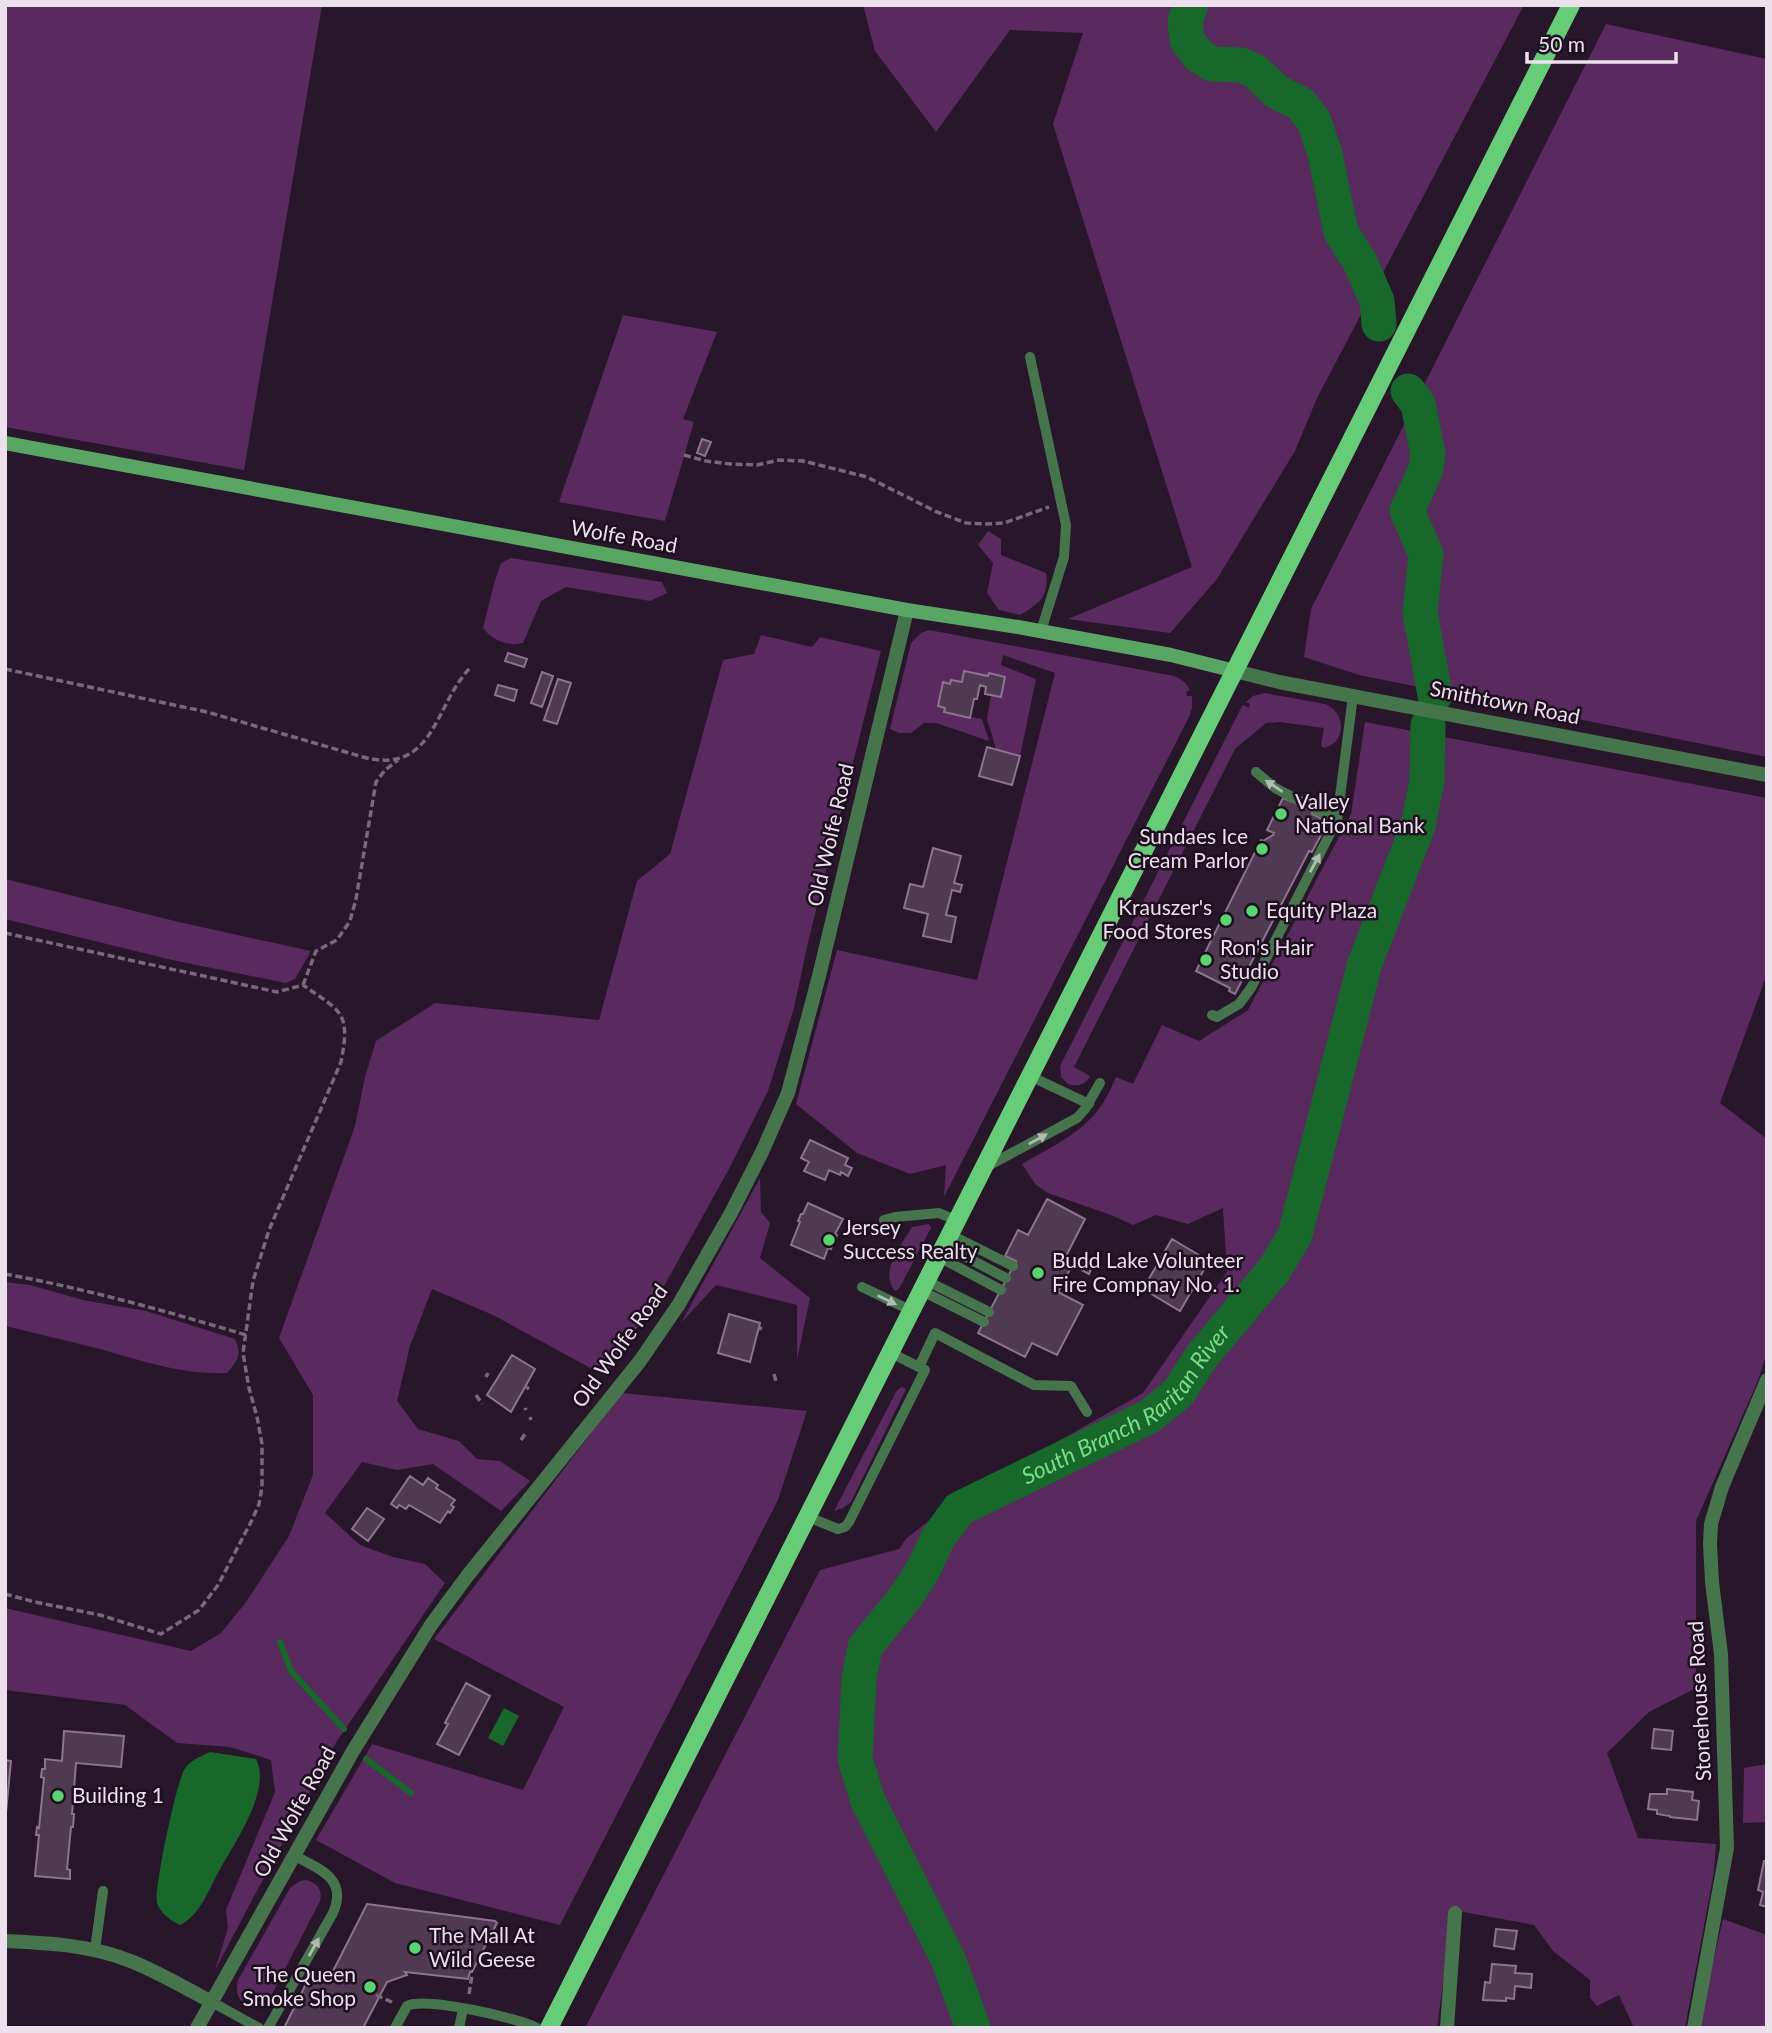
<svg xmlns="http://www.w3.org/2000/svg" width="1772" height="2033" viewBox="0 0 1772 2033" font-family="Lato,sans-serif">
<rect width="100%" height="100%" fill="#28162a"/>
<path fill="#592a5e" d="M5 5H322L244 470 5 427Z
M863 5H1524L1317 398 1295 451 1217 579 1170 633 1068 619 1192 567 1053 124 1083 33 1010 30 936 132 875 51Z
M1606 24 1767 59V757L1359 675 1304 657 1311 609Z
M623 315 717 332 683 419 694 422 665 521 559 502Z
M988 531 1001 539V555L1046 573C1049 597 1039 604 1020 615L999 610 987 593 993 563 978 545Z
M511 558 662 582 667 593 650 601 566 587 541 601 523 643C508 647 492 640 483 628L494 584 501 563Z
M929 630 1174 676C1181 679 1187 683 1190 690L1186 692 1187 696H1192V708L1189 717 944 1197 946 1165 910 1174 857 1153 796 1104 837 950 977 980 1055 673 1003 655 1001 665 1036 679 1020 756 996 749 987 719 991 695 1001 697 1005 677 989 674 988 676 962 682 952 680 950 684 943 683 938 706 945 708V712L982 719 989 741 936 723H924L911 733H899L890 729 911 643 921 633Z
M761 635 812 647 820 637 881 651 809 938 794 1008 768 1091 730 1167 658 1297 605 1376 493 1315 432 1289 410 1346 397 1401 418 1429 459 1441 477 1459 500 1461 530 1481 501 1511 433 1464 397 1470 362 1462 325 1513 360 1545 393 1557 425 1564 445 1583 335 1744 215 1970 228 1928 226 1910 275 1792 271 1760 230 1747 177 1743 125 1705 5 1690V1608L191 1651 221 1633 246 1602 289 1536 313 1475V1395L279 1338 355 1126 365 1077 376 1041 435 1003 599 1020 637 881 670 854 723 660 754 654Z
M1265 693 1325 704C1347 712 1346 744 1324 748L1321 746 1324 728 1280 722 1266 723 1235 749 1074 1067 1090 1076C1086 1085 1077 1087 1068 1084L1061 1077 1060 1066 1242 706 1243 705 1249 708 1250 704 1246 702 1253 696Z
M1365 722 1767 798V974L1720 1103 1767 1139V1353L1757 1383 1696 1521V1688L1649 1712 1607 1753 1638 1838 1716 1844 1714 1872 1685 2028H1634L1619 1995 1597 2006 1590 1998V1980L1553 1951 1534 1925 1453 1910 1437 2028H585L820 1570 899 1549 906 1539 953 1501 1143 1393 1227 1272 1223 1208 1188 1224 1156 1215 1133 1225 1111 1215 1048 1193 1036 1185 1022 1164C1047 1149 1079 1135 1098 1110 1106 1100 1111 1088 1116 1077L1133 1084 1162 1025 1199 1041 1248 1010 1351 814Z
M5 879 183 923 311 951 295 979 286 983 172 960 5 919Z
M760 1178 761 1212 770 1223 760 1258 810 1298 797 1360V1305L716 1285 681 1323Z
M929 1224 931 1228 900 1287 896 1291 894 1290C880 1269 901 1246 912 1227Z
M5 1282 30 1285 83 1300 146 1311 235 1339C242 1355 238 1360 227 1373 183 1375 142 1361 100 1349 69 1341 37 1334 5 1326Z
M902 1387 906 1389 851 1502 843 1508 834 1511 897 1390Z
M622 1393 807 1411 778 1500 560 1925 395 1883 316 1840 372 1744 523 1790 564 1707 434 1639Z
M1767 1764V1822L1743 1823 1744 1768Z
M306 1880C317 1883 323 1889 320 1901L270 1998C252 2012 232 2005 238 1980L290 1888 300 1881Z
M1723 1919 1767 1935V2028H1701L1709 1979Z"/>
<path fill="#18672b" d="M504 1708 519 1716 503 1746 488 1738Z
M210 1752 256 1759C272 1788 235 1843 220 1869 210 1887 200 1916 180 1925 171 1921 160 1913 157 1903 154 1888 176 1785 184 1770 190 1760 200 1757 210 1752Z"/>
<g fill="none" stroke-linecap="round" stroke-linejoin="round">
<path stroke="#18672b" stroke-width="6" d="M280 1642 291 1671 344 1729
M366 1759 411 1793"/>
<g stroke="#18672b" stroke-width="35">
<path d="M1191 5 1185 21 1187 40 1198 55 1212 64 1241 65 1255 71 1277 92 1301 104 1314 121 1325 154 1341 232 1360 262 1377 301 1379 324"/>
<path d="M1408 391 1418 404 1428 454 1426 469 1407 511 1426 554 1420 613 1435 695"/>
<path id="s1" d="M973 2028 948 1959 868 1801 855 1759 859 1679 865 1647 907 1595 923 1570 938 1538 959 1509 1150 1416 1178 1393 1202 1356 1274 1270 1295 1235 1365 963 1418 826 1427 781 1428 725"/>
</g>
</g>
<path fill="#4f3a51" stroke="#8b748d" stroke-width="2" d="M702 439 711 442 705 456 697 453Z
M508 653 527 659 524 667 505 661Z
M964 671 988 676 989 673 1005 677 1001 697 985 694 986 687 980 685 977 699H974L970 718 944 712 945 708 938 706 943 682 950 684 951 680 962 682Z
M542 672 553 676 542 707 531 703Z
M558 679 571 683 557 724 544 720Z
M498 685 517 690 514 701 495 695Z
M987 747 1020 756 1012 785 979 776Z
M1283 798 1313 810 1312 814 1328 822 1312 852 1309 851 1235 994 1229 991 1230 988 1196 971 1261 840 1263 841 1273 835 1274 833 1267 830Z
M933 848 961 856 954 883 962 885 960 892 952 890 946 915 956 917 951 942 923 936 928 914 904 908 910 884 923 887Z
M810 1140 848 1158 845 1165 852 1168 848 1176 841 1172 840 1175 829 1170 825 1180 804 1171 809 1162 801 1158Z
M1047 1199 1085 1219 1062 1264 1070 1269 1058 1292 1083 1305 1057 1355 1032 1343 1025 1357 978 1333 1016 1261 1005 1256 1018 1230 1028 1235Z
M808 1203 843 1219 835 1234 837 1235 831 1249 828 1248 824 1259 791 1245 800 1222 798 1221 801 1214H803Z
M1172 1239 1209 1261 1180 1311 1143 1289Z
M1078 1257 1093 1265 1089 1274 1074 1266Z
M729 1314 760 1323 750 1362 718 1353Z
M512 1355 535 1369 511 1412 487 1395Z
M410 1476 423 1485 428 1478 438 1485 436 1488 455 1500 451 1505 454 1507 450 1513 448 1511 440 1523 409 1505 406 1509 399 1505 397 1508 391 1504Z
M367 1508 384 1519 368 1541 352 1529Z
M466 1683 490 1696 459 1755 437 1744 448 1724 445 1723Z
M1654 1729 1673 1731 1671 1750 1652 1748Z
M64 1731 124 1736 121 1767 76 1763 72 1814H74L73 1827H71L67 1869 70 1870V1879L35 1876 39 1835H36L37 1827 39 1828 44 1778 41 1777 42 1769H45V1759L62 1761Z
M5 1760 11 1761 5 1823Z
M1667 1789 1693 1792 1692 1800 1699 1801 1697 1820 1670 1817V1816L1657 1814V1810L1648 1809 1650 1794H1667Z
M1764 1861H1767V1907L1760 1905 1763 1892 1758 1890Z
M367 1904 495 1921 497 1923 472 1972H470L468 1979 405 1972 407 1975 387 1982 363 2028H284L311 1974 329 1979Z
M1496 1929 1517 1931 1514 1949 1494 1946Z
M1492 1964 1516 1966 1515 1973 1532 1974 1531 1988 1515 1986 1514 1999 1506 1998V2001L1483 2000 1485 1982 1490 1983Z"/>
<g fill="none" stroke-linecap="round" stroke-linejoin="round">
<path stroke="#78697a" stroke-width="3.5" stroke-dasharray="7 3.5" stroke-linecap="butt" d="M684 455 706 461 730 464 757 465 779 460 803 461 867 477 937 512 966 523 986 524 1004 523 1049 507
M5 669 207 712 363 757C435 776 434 704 471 667
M5 933 277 992 303 985
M303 985 316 951 337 940 350 921 356 899 376 782 385 770 398 760
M5 1274C87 1289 166 1311 246 1335
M759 1328 762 1329
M774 1374 776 1381
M486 1377 488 1373
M526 1387 529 1389
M476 1395 482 1404
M525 1408 526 1410
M530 1417 531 1420
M521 1440 525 1434
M5 1594 35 1602 100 1615 161 1634 199 1610 218 1585 252 1520 259 1504 262 1487V1444L257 1417 249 1388 243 1353 253 1281 269 1230 341 1062C351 1011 341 1012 303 985
M452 1707 453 1708
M469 1994 472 1975
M376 1995 394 2003"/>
<path stroke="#46744c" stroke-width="10" d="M1030 357 1066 525 1064 557 1041 631
M1256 772 1275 788 1337 820
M1212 1015 1217 1017 1239 1004 1251 988 1337 820 1353 696
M1030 1076 1089 1104
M986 1167 1077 1118 1085 1109 1100 1083
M884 1220 895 1217 939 1213 958 1221
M951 1235 1013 1266
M945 1246 1006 1278
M939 1257 1001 1290
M927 1281 989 1312
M862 1287 912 1311
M922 1291 984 1322
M919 1367 935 1333 1034 1385 1071 1386 1087 1412
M808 1517 838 1529 845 1527 849 1522 925 1370 891 1353
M95 1950 103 1891
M210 2001 259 2028
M268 2028 333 1913C348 1879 320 1869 295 1856
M395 2028 407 2006C422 1996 519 2018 537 2028
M459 2028 463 2009"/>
<path stroke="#46744c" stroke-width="14" d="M5 1941C49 1943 92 1945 133 1962 160 1973 185 1988 210 2001
M1447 2028 1455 1913
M1694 2028 1727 1848 1721 1654 1712 1582 1710 1544 1711 1524 1722 1487 1767 1380"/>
<path stroke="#46744c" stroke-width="14" d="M1235 671 1279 682 1767 775
M197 2028 353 1751 431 1625 468 1575 640 1361 679 1304 731 1213 762 1152 788 1093 819 976 907 610"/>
<path stroke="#59a564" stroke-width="14" d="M5 443 907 610 1018 627 1171 655 1235 671"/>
<path stroke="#67cc77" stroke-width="18" d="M549 2028 1571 5"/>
</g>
<defs><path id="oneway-solid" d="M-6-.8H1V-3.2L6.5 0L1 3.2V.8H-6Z" transform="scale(1.75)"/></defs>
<g fill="#b2bab5">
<use href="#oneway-solid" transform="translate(1274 786) rotate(-146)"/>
<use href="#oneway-solid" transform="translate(1315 863) rotate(-62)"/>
<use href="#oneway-solid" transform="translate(1038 1139) rotate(-29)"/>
<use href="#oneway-solid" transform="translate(887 1300) rotate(26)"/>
<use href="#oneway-solid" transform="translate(314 1947) rotate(-61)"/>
</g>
<g fill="#58d56f" stroke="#1f0d20" stroke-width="2.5">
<circle cx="1281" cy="814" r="7"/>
<circle cx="1262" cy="849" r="7"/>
<circle cx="1252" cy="911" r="7"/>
<circle cx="1226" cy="920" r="7"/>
<circle cx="1206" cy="960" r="7"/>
<circle cx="829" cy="1240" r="7"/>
<circle cx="1038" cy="1273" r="7"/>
<circle cx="58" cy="1796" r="7"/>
<circle cx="415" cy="1948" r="7"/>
<circle cx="370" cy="1987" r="7"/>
</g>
<g text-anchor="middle" stroke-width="5" stroke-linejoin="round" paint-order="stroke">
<g font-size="21" fill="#ece0ed" stroke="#1f0d20">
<text transform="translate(624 537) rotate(10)" y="7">Wolfe Road</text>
<text transform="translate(1505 703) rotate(11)" y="7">Smithtown Road</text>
<text transform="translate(831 835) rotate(-77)" y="7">Old Wolfe Road</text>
<text transform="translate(620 1346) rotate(-54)" y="7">Old Wolfe Road</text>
<text transform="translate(1700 1701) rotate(-93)" y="7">Stonehouse Road</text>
<text transform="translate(295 1812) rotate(-61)" y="7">Old Wolfe Road</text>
</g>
<g font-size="21" fill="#ece0ed" stroke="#1f0d20" text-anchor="start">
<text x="1295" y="809">Valley<tspan x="1295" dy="24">National Bank</tspan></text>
<text x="1248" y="844" text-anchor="end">Sundaes Ice<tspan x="1248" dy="24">Cream Parlor</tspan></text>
<text x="1212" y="915" text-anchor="end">Krauszer's<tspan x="1212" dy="24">Food Stores</tspan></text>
<text x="1266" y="918">Equity Plaza</text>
<text x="1220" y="955">Ron's Hair<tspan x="1220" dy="24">Studio</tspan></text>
<text x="843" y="1235">Jersey<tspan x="843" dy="24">Success Realty</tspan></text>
<text x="1052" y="1268">Budd Lake Volunteer<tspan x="1052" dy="24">Fire Compnay No. 1.</tspan></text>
<text x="72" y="1803">Building 1</text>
<text x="429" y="1943">The Mall At<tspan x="429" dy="24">Wild Geese</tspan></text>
<text x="356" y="1982" text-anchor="end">The Queen<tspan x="356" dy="24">Smoke Shop</tspan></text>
</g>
<g font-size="23" font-style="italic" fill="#7adc88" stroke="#1f0d20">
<text dy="8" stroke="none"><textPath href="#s1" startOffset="775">South Branch Raritan River</textPath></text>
</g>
</g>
<rect width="1772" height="2033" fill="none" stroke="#ece0ed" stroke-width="14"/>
<path d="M1527 52v10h149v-10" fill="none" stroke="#ece0ed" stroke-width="3.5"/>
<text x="1538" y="52" font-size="21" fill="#ece0ed" stroke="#1f0d20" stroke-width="5" paint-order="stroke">50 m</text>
</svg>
